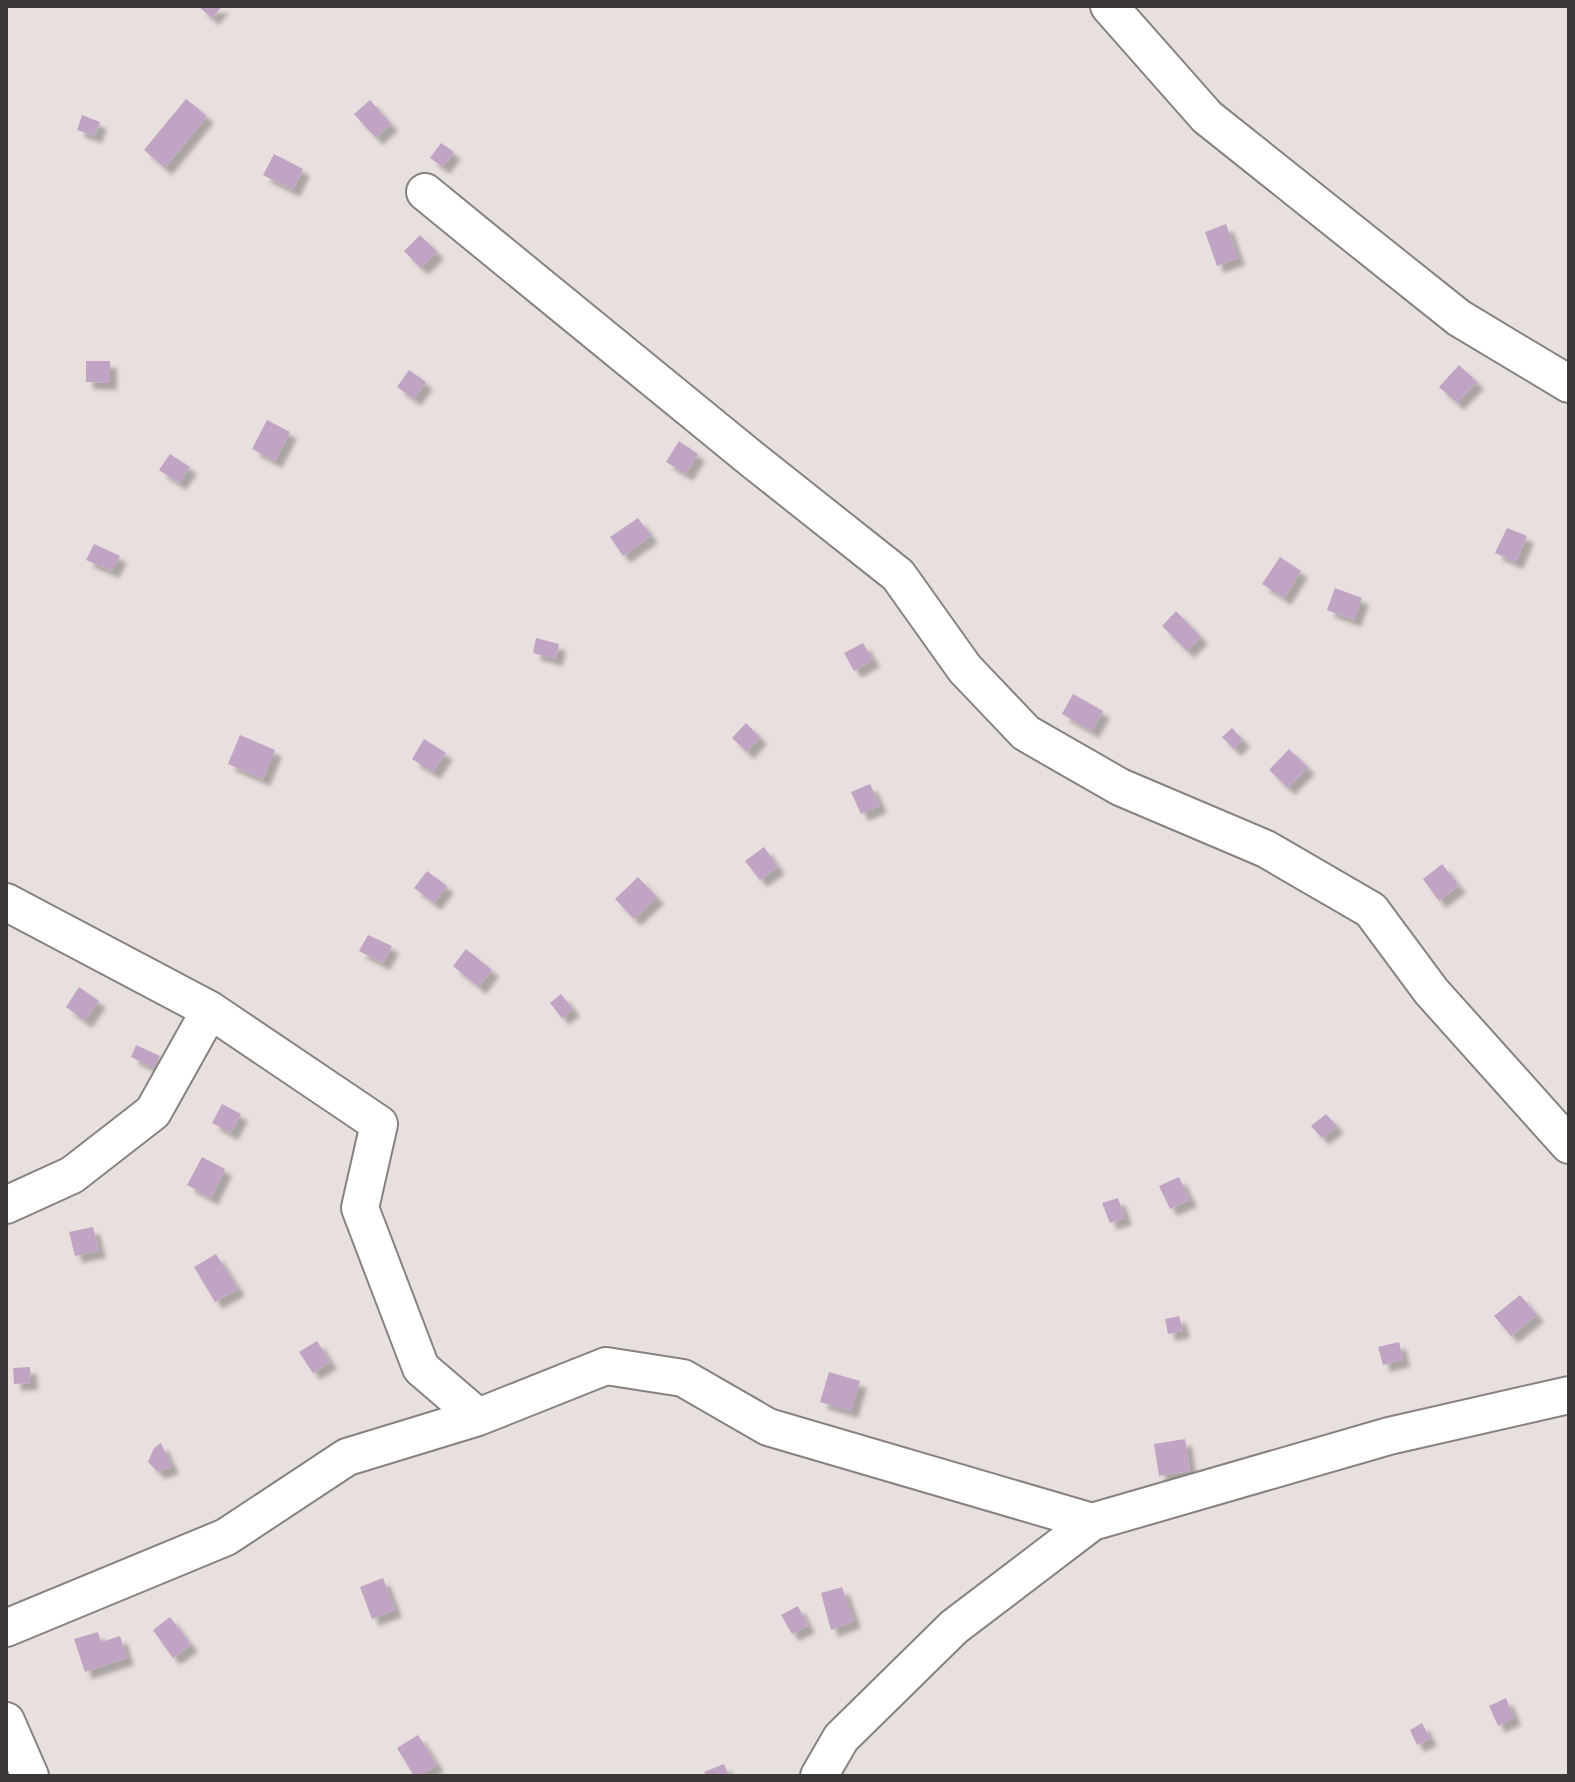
<svg xmlns="http://www.w3.org/2000/svg" width="1575" height="1782" viewBox="0 0 1575 1782" font-family="'Asap Condensed',sans-serif">
<defs>
<filter id="shadow"><feDropShadow dx="7" dy="7" stdDeviation="2" flood-color="#0004"/></filter>
</defs>
<rect width="100%" height="100%" fill="#e8e0de"/>
<path fill="#c1a3c4" filter="url(#shadow)" d="M198 6H222L212 18Z
M186 99 207 116 165 168 144 150Z
M370 100 391 124 376 138 354 114Z
M82 115 100 122 95 136 77 130Z
M441 143 454 152 443 167 430 158Z
M274 154 303 169 293 190 263 175Z
M1226 224 1238 258 1217 266 1205 232Z
M420 235 437 252 421 268 404 251Z
M86 361H110V383L86 382Z
M1459 365 1477 382 1457 403 1439 387Z
M409 370 426 382 414 399 397 387Z
M267 420 290 432 275 461 252 449Z
M679 441 698 454 686 474 666 462Z
M170 454 190 467 179 483 159 470Z
M638 518 651 536 623 556 610 537Z
M1507 528 1527 536 1516 562 1495 553Z
M94 544 120 556 112 571 86 560Z
M1280 557 1301 571 1284 598 1262 584Z
M1335 588 1362 598 1354 620 1327 610Z
M1176 611 1201 637 1187 651 1162 626Z
M536 638 559 644 556 659 533 653Z
M863 643 873 660 854 671 844 653Z
M1073 694 1103 711 1092 731 1062 714Z
M746 723 760 737 747 752 732 738Z
M1232 728 1243 740 1234 749 1222 737Z
M240 735 275 750 263 779 228 764Z
M424 739 446 753 433 772 412 759Z
M1289 749 1308 767 1288 788 1269 770Z
M870 784 880 806 861 814 851 792Z
M764 847 778 867 760 880 745 861Z
M1442 864 1459 886 1439 901 1423 879Z
M427 871 447 886 434 903 414 888Z
M638 877 657 897 634 919 615 899Z
M368 935 392 946 383 963 359 951Z
M466 949 492 970 479 987 453 966Z
M79 987 99 1001 85 1021 66 1007Z
M561 994 573 1009 562 1018 550 1003Z
M136 1045 160 1056 154 1068 131 1057Z
M222 1104 241 1114 231 1133 212 1123Z
M1326 1114 1337 1126 1322 1138 1311 1126Z
M202 1157 225 1169 211 1198 187 1185Z
M1179 1177 1190 1200 1170 1209 1159 1186Z
M1118 1198 1125 1218 1110 1223 1102 1203Z
M93 1227 99 1251 75 1256 69 1232Z
M216 1254 238 1289 215 1302 194 1267Z
M1520 1295 1537 1315 1511 1336 1494 1316Z
M1179 1316 1183 1331 1168 1334 1165 1319Z
M317 1341 330 1362 313 1373 299 1352Z
M1399 1342 1403 1360 1383 1365 1378 1347Z
M30 1367 31 1383 14 1384 13 1368Z
M829 1372 860 1381 851 1411 820 1402Z
M1185 1439 1190 1471 1159 1476 1154 1444Z
M161 1443 172 1467 158 1472 148 1462 154 1448Z
M383 1578 395 1610 372 1619 360 1587Z
M842 1587 854 1621 831 1630 821 1593Z
M798 1606 808 1626 792 1634 781 1615Z
M170 1617 191 1645 173 1658 153 1630Z
M98 1632 101 1642 120 1636 127 1658 85 1672 74 1639Z
M1506 1698 1514 1718 1498 1726 1489 1706Z
M1422 1723 1430 1739 1417 1745 1410 1730Z
M418 1735 437 1765 419 1776H414L397 1748Z
M724 1764 729 1776H706L704 1772Z"/>
<g fill="none" stroke-linecap="round" stroke-linejoin="round">
<defs>
<path id="minor" d="M1109 6 1207 117 1459 318 1569 384
M425 192 753 460 898 575 965 669 1026 733 1120 787 1266 849 1371 910 1431 991 1569 1145
M6 902 210 1010 379 1124 360 1208 421 1368 478 1417
M6 1205 72 1175 153 1112 210 1010
M6 1628 226 1537 347 1457 478 1417 606 1366 683 1378 768 1427 1092 1522 1389 1436 1569 1395
M6 1721 30 1776
M819 1776 841 1738 954 1627 1092 1522"/>
</defs>
<use href="#minor" stroke="#88827f" stroke-width="40"/>
<use href="#minor" stroke="#fff" stroke-width="36"/>
</g>
<rect width="1575" height="1782" fill="none" stroke="#3a3736" stroke-width="16"/>
</svg>
